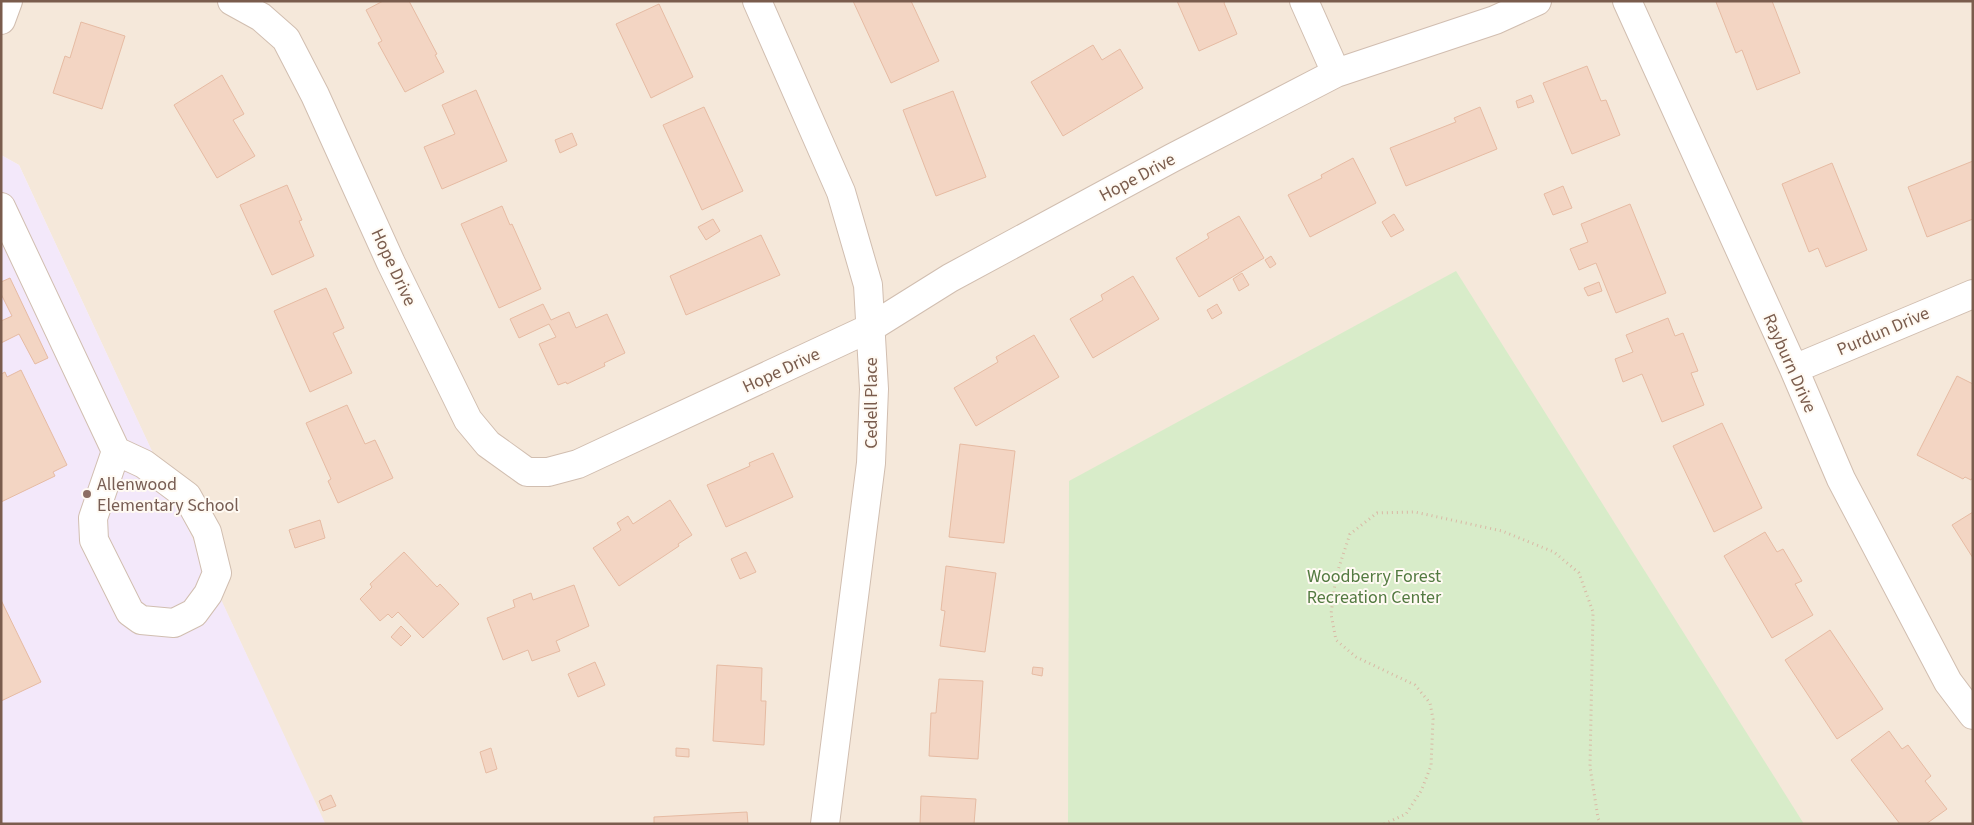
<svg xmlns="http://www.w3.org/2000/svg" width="1974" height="825" viewBox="0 0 1974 825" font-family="'Source Sans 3',sans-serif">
<rect width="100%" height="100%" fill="#fdf6ec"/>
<path fill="#f5e8da" d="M1 1H1973V824H322L324 822 19 165 1 155Z"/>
<path fill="#f3e8fa" d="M1 155 19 165 325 823 1 824Z"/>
<path fill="#d8ecc9" d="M1456 271 1804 824H1068L1069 481Z"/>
<path fill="#f3d5c3" stroke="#e6bba3" d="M383 1H409L437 54 435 55 444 72 405 92 378 43 382 41 366 10Z
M853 1H911L939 61 891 83Z
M1177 1H1225L1224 3 1237 34 1199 51Z
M1719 1H1772L1800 73 1757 90 1742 50 1736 53 1716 2Z
M659 4 693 77 651 98 616 24Z
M81 22 125 36 102 109 53 93 65 56 70 58Z
M1093 45 1102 60 1120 49 1143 88 1063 136 1031 82Z
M1587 66 1601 101 1606 100 1620 135 1572 154 1543 83Z
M222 75 244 114 233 120 255 156 217 178 174 105Z
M476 90 507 161 442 189 424 147 455 134 442 105Z
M953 91 986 177 936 196 903 110Z
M1531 95 1534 102 1518 108 1516 101Z
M704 107 743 191 702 210 663 125Z
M1480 107 1497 149 1406 186 1390 148 1456 122 1454 118Z
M572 133 577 145 560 153 555 140Z
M1353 158 1376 203 1310 237 1288 195 1322 178 1321 175Z
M1973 161V219L1927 237 1908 187Z
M1832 163 1867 250 1826 267 1818 248 1809 252 1782 184Z
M287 185 302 220 299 221 314 256 272 275 240 205Z
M1563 186 1572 208 1553 215 1544 194Z
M1630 204 1666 293 1616 313 1596 263 1579 270 1570 249 1588 242 1581 224Z
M502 206 510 225 512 224 541 289 499 308 461 224Z
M1394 214 1404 230 1391 237 1382 222Z
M1239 216 1264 258 1199 297 1176 258 1209 238 1207 234Z
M713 219 720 231 706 240 698 227Z
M761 235 780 275 686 315 670 276Z
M1271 256 1276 264 1270 268 1265 260Z
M1242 273 1249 285 1239 291 1233 279Z
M1133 276 1159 319 1093 358 1070 319 1103 300 1101 295Z
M10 278 48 358 35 364 19 334 1 343V321L12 316 1 294V282Z
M1599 282 1602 291 1588 296 1584 288Z
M326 288 344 328 333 333 352 373 310 392 274 311Z
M543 304 551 320 569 312 576 328 607 314 625 353 604 363 605 366 567 384 566 382 558 385 539 344 556 337 549 324 519 338 510 319Z
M1217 304 1222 313 1212 319 1207 310Z
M1668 318 1675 336 1683 333 1698 371 1691 373 1704 405 1662 422 1642 374 1623 382 1615 359 1633 352 1626 335Z
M1034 335 1059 377 976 426 954 388 998 362 996 357Z
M21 370 67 465 53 472 55 476 1 502V374L5 372 7 377Z
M1957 376 1973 384V477L1971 480 1965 477 1963 479 1917 455Z
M347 405 365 444 375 440 393 478 338 503 328 481 331 479 306 423Z
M1722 423 1762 508 1714 532 1673 446Z
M960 444 1015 451 1004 543 949 537Z
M773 453 793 497 726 527 707 485 750 466 749 463Z
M670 500 692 535 678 544 679 546 619 586 593 548 621 530 617 523 628 516 633 524Z
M1973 512V558L1952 525Z
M320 520 325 538 295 548 289 530Z
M1765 532 1777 552 1783 549 1802 581 1795 584 1813 615 1772 638 1724 556Z
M404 552 437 587 440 584 459 604 423 638 398 612 392 618 388 614 380 621 360 599 372 587 370 584Z
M746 552 756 572 740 579 731 559Z
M946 566 996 573 985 652 940 646 945 611 941 610Z
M574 585 589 626 556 641 560 651 532 661 528 650 503 660 487 618 515 607 513 600 531 593 533 600Z
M1 600 41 682 1 701Z
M401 626 411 636 401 646 391 637Z
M1830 630 1883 709 1837 739 1785 660Z
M595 662 605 685 578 697 568 674Z
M717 665 762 668 761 701H766L764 745 713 741Z
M1033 667 1043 668 1042 676 1032 674Z
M939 679 983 681 978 759 929 756 931 713H936Z
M1889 731 1902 749 1908 745 1931 776 1925 781 1947 809 1926 824H1900L1851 760Z
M491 748 497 769 486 773 480 752Z
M676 748 689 749V757L676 756Z
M331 795 336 806 323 811 319 801Z
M921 796 976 799 974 824H920Z
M747 812 748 824H654V817Z"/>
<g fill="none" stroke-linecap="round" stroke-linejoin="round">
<defs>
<path id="minor" d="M232 1 261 17 286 39 315 95 391 263 468 420 488 444 527 472H548L578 464 870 328 950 278 1172 158 1336 73 1495 20 1537 1
M757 1 841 192 868 285 874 389 871 463 825 824
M1304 1 1336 73
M1627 1 1794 369 1841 479 1948 682 1973 715
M1 20 8 1
M1 207 116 451 144 464 187 496 207 532 217 573 208 594 194 613 174 623 141 620 130 612 94 540 93 518 116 451
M1794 369 1973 294"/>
</defs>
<use href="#minor" stroke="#d1beb0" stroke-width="30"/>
<path stroke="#d9b8a5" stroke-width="3" stroke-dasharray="1 4" stroke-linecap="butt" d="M1384 824 1406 814 1421 791 1431 766 1433 719 1430 703 1415 685 1356 657 1336 640 1331 614 1336 576 1350 534 1377 513 1415 512 1502 531 1554 552 1579 573 1593 612 1590 767 1598 818 1601 824"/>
<use href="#minor" stroke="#fff" stroke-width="28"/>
</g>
<circle fill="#8d6e63" stroke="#fffaf3" stroke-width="2" cx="87" cy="494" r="5"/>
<g text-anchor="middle" stroke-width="4" stroke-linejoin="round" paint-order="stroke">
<g font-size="18" fill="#7a5c4d" stroke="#fffaf3">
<text transform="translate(1137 177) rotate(-28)" y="6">Hope Drive</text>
<text transform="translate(394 267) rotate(65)" y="6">Hope Drive</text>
<text transform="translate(1883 331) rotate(-23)" y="6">Purdun Drive</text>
<text transform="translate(1790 363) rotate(66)" y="6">Rayburn Drive</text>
<text transform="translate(781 370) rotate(-25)" y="6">Hope Drive</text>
<text transform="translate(871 403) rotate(-90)" y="6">Cedell Place</text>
</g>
<g font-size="18" fill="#785e54" stroke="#fffaf3" text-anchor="start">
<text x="97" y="490">Allenwood<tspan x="97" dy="21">Elementary School</tspan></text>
</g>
<g font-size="18" fill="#537a41" stroke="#fffaf3">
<text x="1374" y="582">Woodberry Forest<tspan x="1374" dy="21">Recreation Center</tspan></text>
</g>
</g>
<rect width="1974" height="825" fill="none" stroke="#7a5c4d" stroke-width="5"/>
</svg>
